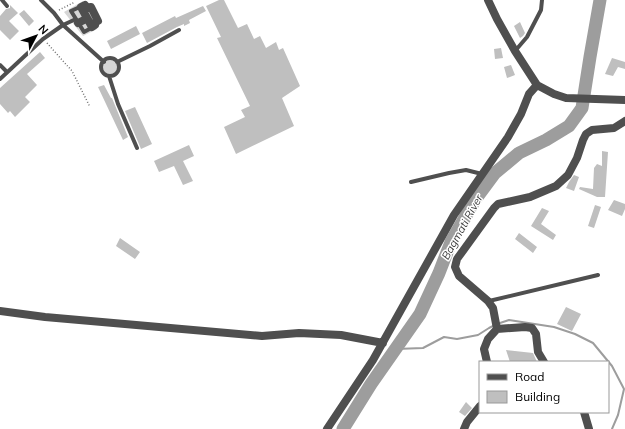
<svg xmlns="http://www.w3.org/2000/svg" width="625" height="429" viewBox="0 0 625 429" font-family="Mulish,sans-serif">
<rect width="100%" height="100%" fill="#fff"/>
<path fill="#d6d6d6" d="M83 1 87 8 91 7 94 23 97 29 83 36 64 12Z
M103 67a7 7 0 1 1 14 0a7 7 0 1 1-14 0Z"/>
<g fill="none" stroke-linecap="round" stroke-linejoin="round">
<path stroke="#9d9d9d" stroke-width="2" d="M497 324 509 320 554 327 575 334 593 343 612 366 624 389 618 415 612 429
M396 349 423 348 444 337 457 339 478 335 489 328 493 326"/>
<path stroke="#9d9d9d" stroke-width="13" d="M343 429 371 384 420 314 439 273 451 242 475 200 495 173 519 153 546 140 569 126 582 108 590 57 600 0"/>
</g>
<path fill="#bfbfbf" d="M219 0H224L238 28 247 24 254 39 260 36 266 48 276 42 279 50 283 48 300 86 282 98 294 126 236 154 224 127 245 117 241 110 250 106 217 38 221 37 206 6Z
M10 5 18 13 9 21 19 31 10 40 0 30V16L6 9 10 8Z
M203 6 206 11 189 20 190 23 184 26V24L177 27 147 43 142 33 175 16 176 18Z
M24 10 34 21 29 26 19 14Z
M520 22 525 33 523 36 520 38 514 26Z
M136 26 140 34 111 49 107 41Z
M501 48 503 58 495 59 494 49Z
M40 52 45 58 27 74 37 85 25 97 30 102 15 117 10 111 8 113 0 104V88Z
M612 58 625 62V69L618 67 613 76 605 74Z
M511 65 515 75 507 78 504 67Z
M104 85 111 98H112L128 137 123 140 98 87Z
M135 107 152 144 141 149 125 111Z
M189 145 194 156 183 161 193 181 183 185 174 166 159 172 154 161Z
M602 151 608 152 605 197H597L579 189 580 187 593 189 594 168 597 164 602 166Z
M574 175 579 177 574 191 566 188 569 182Z
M614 200 625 204V209L622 216 608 210Z
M595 205 601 207 594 228 588 226Z
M542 208 549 211 541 224 556 235 553 240 531 226Z
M519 233 537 247 533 253 515 239Z
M120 238 140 252 135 259 116 246Z
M566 307 581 314 572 331 557 324Z
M506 350 533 353 537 362H510Z
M466 402 472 408 465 416 459 412Z"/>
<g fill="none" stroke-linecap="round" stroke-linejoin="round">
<path stroke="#717171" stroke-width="1.5" stroke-dasharray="1 2" stroke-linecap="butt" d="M59 10 75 2
M47 43 72 71 90 107"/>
<path stroke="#4f4f4f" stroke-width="4" d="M2 0 7 6
M41 0 54 13 63 25 104 62
M76 19 71 11 82 6
M515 51 527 37 541 10 542 0
M101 67a9 9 0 1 1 18 0a9 9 0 1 1-18 0Z
M117 62 150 46 179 30
M0 65 7 72
M109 76 118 104 137 148
M0 79 43 39 63 25 76 19 84 32 93 27
M411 182 449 173 466 170 482 174
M489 301 598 275"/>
<path stroke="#4f4f4f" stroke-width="8" d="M488 0 497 19 515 51 537 85 554 94 566 98 625 100
M85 5 87 8 91 7 98 21 94 23 95 25 92 27 81 7Z
M78 23 84 20
M0 311 45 317 262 336 299 333 341 335 383 343
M497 329 493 308 488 301 459 276 455 267 457 259 494 208 498 204 530 197 556 186 568 175 577 158 583 140 586 134 592 130 614 128 625 121
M487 362 484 349 488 339 497 329 525 327 532 328 536 334 538 352 544 362
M584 412 589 429
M327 429 373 360 454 215 508 137 521 114 529 94 537 85
M464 429 467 422 480 406"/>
</g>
<g text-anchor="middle" stroke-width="3" stroke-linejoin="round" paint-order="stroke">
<g font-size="11" font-style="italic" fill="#3e3e3e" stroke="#fff">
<text transform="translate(462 227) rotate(-61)" y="4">Bagmati River</text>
</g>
</g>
<rect x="479" y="361" width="130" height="52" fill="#ffffff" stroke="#999999"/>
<rect x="487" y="374" width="20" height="6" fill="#4f4f4f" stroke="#999999"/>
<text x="515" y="381" font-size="12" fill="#000000">Road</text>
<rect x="487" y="391" width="20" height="12" fill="#bfbfbf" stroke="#999999"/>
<text x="515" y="401" font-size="12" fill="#000000">Building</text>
<g transform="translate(36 36) rotate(49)" stroke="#ffffff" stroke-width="3" paint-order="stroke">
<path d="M0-3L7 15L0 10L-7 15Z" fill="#000000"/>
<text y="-6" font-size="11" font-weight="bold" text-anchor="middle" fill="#000000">N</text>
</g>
</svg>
